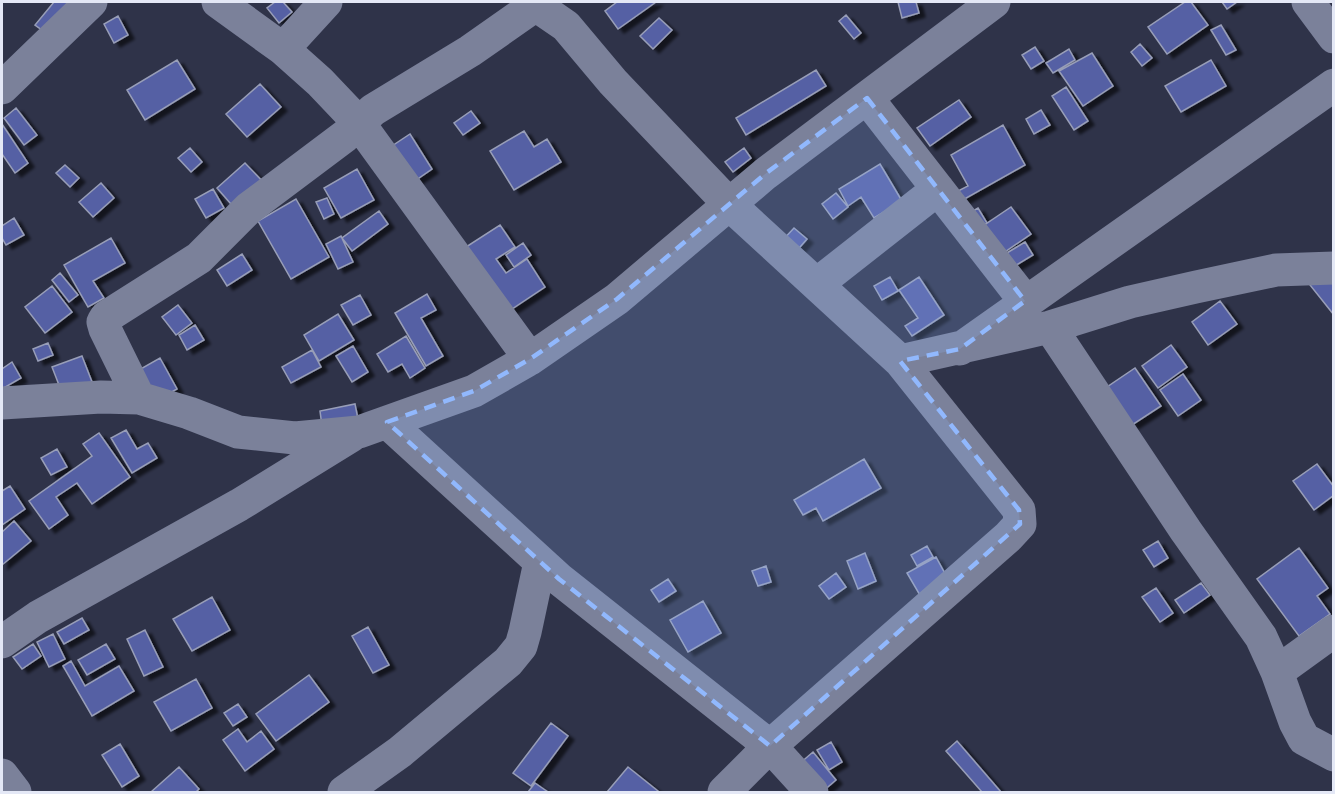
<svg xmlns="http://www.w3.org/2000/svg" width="1335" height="794" viewBox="0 0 1335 794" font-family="'Libre Baskerville',serif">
<defs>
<filter id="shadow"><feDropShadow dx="6" dy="4" stdDeviation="1.5" flood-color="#0009"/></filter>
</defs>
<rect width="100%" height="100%" fill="#2f3349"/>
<path fill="#5560a4" stroke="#989eb8" stroke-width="1.5" filter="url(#shadow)" d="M54 2H66L69 4 46 33 35 25Z
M275 2H283L292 12 279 23 267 8Z
M617 2H656L618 29 605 11Z
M898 2H916L919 13 902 18Z
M1185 2H1191L1208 25 1167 54 1148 27Z
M1222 2H1237L1227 9Z
M846 15 861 33 854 39 839 21Z
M118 16 128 35 114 43 104 24Z
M659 18 672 30 653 49 640 36Z
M1221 25 1236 50 1226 55 1211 30Z
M1140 44 1152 58 1142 66 1131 52Z
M1035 47 1044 61 1031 69 1022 55Z
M1069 49 1075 60 1053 73 1046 63Z
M1092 53 1113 86 1083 106 1059 71Z
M177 60 195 89 145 120 127 90Z
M1211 60 1226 86 1181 112 1165 86Z
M816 70 826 86 746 135 736 118Z
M260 84 281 107 247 137 226 114Z
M1066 87 1088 121 1074 130 1052 96Z
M959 100 971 117 930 146 917 128Z
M16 108 37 135 24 145 4 118Z
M1041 110 1050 125 1034 134 1026 119Z
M471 111 480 123 463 135 454 123Z
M2 124 28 163 15 173 2 154Z
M1003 125 1025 165 961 201 956 192 968 186 951 155Z
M524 131 534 147 547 139 561 162 514 190 490 151Z
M410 134 432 169 406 187 383 152Z
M190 148 202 162 191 172 178 158Z
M744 148 751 158 733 172 725 162Z
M245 163 266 185 237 211 217 188Z
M880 164 902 201 874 218 861 197 848 206 839 189Z
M65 165 79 178 70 187 56 173Z
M357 169 374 200 341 218 324 188Z
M101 183 114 198 93 217 79 202Z
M213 189 224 208 206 218 195 199Z
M836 193 848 207 833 219 822 204Z
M327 198 334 214 324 219 316 202Z
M296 199 329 257 291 279 258 221Z
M1011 207 1031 234 999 256 980 228Z
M978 208 987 223 975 230 966 215Z
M379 211 388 224 352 251 342 238Z
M14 218 24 235 6 245 2 238V226Z
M500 225 515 247 496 259 506 273 527 259 545 287 509 311 466 247Z
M794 228 807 239 794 254 781 242Z
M341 236 353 262 338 269 326 244Z
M111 238 125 263 93 281 104 298 88 307 64 265Z
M1025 242 1033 255 1005 272 997 259Z
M523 243 531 255 514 267 506 255Z
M242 254 252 270 227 286 217 270Z
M1334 259V315L1306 280Z
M60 273 78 295 69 302 52 280Z
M890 277 898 291 882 300 874 286Z
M919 277 944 315 912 336 905 326 918 318 899 290Z
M52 286 72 312 45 333 25 307Z
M427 294 436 310 421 318 443 356 426 366 395 313Z
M360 295 371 315 353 325 341 305Z
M1220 301 1237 324 1208 345 1192 322Z
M178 305 192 323 176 335 162 317Z
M338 314 354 340 319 361 304 335Z
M195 325 204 340 187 350 179 335Z
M406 336 425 368 410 378 402 364 388 372 377 354Z
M48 343 53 355 38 361 33 349Z
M1171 345 1187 367 1158 388 1142 366Z
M353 346 368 372 352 382 336 356Z
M312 350 321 367 291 383 282 367Z
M82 356 94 387 64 398 52 367Z
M160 358 177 389 147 406 130 375Z
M12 362 21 378 2 389V369Z
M1135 368 1161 406 1132 425 1107 387Z
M1183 374 1201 400 1178 416 1160 390Z
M355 404 358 419 322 426 320 411Z
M126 430 137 449 148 443 157 458 132 473 111 438Z
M99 433 130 477 92 504 77 483 56 497 68 515 49 529 29 501 92 456 83 444Z
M57 449 67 467 51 475 41 458Z
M864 459 881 488 823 521 816 508 803 515 794 500Z
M1317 464 1334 487V495L1314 510 1293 481Z
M10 486 25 509 2 525V491Z
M14 521 31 541 2 565V532Z
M1158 541 1168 558 1154 567 1143 550Z
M927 546 933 557 917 566 911 555Z
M1299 548 1328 588 1317 596 1330 614 1299 636 1257 579Z
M865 553 876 581 858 589 847 561Z
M936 557 949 581 921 597 907 573Z
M766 566 771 582 758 586 752 571Z
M836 573 846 587 829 599 819 586Z
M668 579 676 591 659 602 651 590Z
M1201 583 1210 595 1184 613 1175 600Z
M1156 588 1173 613 1160 622 1142 597Z
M212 597 230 630 192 651 173 619Z
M703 601 721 633 688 652 670 620Z
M82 618 89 630 64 644 57 632Z
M368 627 389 665 373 673 352 636Z
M145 630 163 667 144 676 127 639Z
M53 634 65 659 49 667 37 642Z
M33 644 41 656 22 669 13 657Z
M106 644 115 659 87 675 78 660Z
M71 661 85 686 119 666 134 691 92 716 63 666Z
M309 675 329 702 276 741 256 714Z
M196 679 212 708 171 731 154 702Z
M238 704 247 717 233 726 224 713Z
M551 723 568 736 531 786 513 773Z
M238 729 247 742 261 731 274 749 245 771 223 740Z
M957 741 1001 792H982L946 751Z
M831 742 842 762 829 770 817 750Z
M120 744 139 776 122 787 102 755Z
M813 752 836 780 822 792 799 764Z
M179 767 199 789 196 792H151Z
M628 767 658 791 657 792H607Z
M535 783 548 792H528Z"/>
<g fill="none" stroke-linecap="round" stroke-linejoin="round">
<path stroke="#7b819a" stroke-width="33" d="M218 2 283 49 320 82 358 122 530 359
M531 2 566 26 613 82 729 204 900 361 1019 510 1020 524 1008 537 770 746 724 792
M1308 2 1334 37
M283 49 326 2
M2 88 91 2
M867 98 1025 301
M817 284 938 189
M1050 327 1186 531 1261 637 1277 672 1295 722 1304 739 1334 755
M960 349 1334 85
M900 361 1050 327 1130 302 1196 287 1276 270 1334 268
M139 398 105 329 103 322 106 317 199 258 249 208 345 136 373 110 470 51 540 2
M2 403 101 397 139 398 189 413 238 432 295 438 359 432 474 391 530 359 617 299 765 174 994 2
M387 422 559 579 770 746 812 792
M2 642 38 617 239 505 351 436
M1277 672 1334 631
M2 775 15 792
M344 792 400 752 508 662 521 646 525 632 540 562"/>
</g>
<path fill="#91b8fd" fill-opacity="0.2" stroke="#91b8fd" stroke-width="4.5" stroke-dasharray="12 8" stroke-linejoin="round" d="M867 98 1025 301 960 349 900 361 1019 510 1020 524 770 746 559 579 387 422 474 391 530 359 617 299 765 174Z"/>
<rect width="1335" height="794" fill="none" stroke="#e4e8f6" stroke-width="6"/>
</svg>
